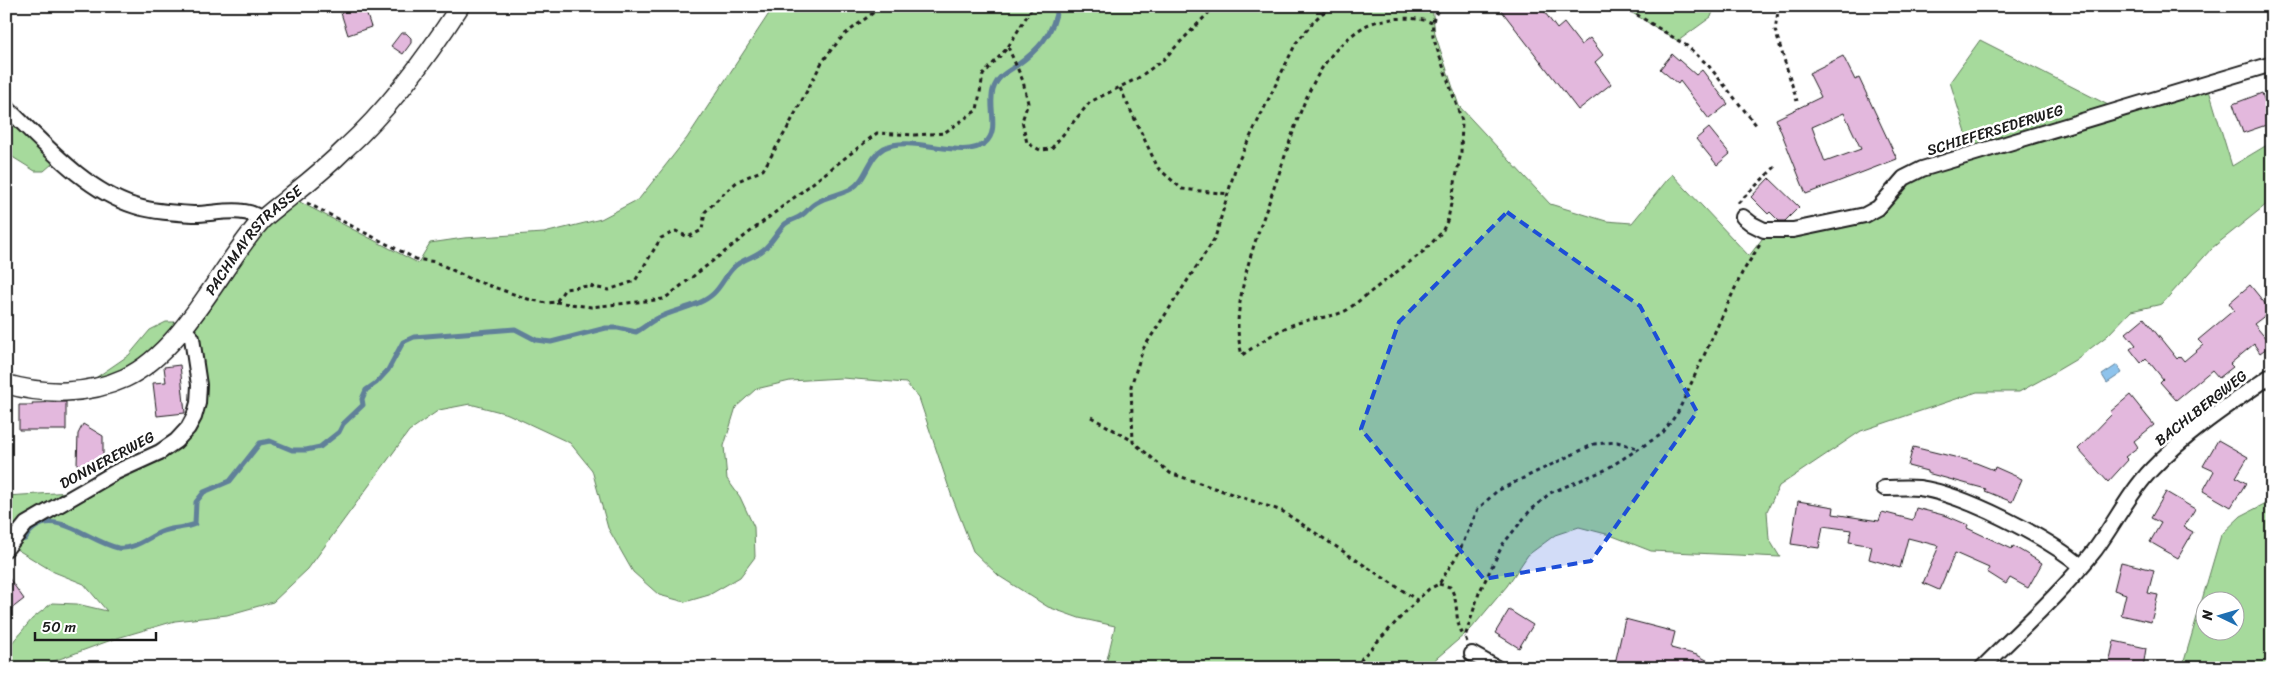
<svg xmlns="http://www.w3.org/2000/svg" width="2278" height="674" viewBox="0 0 2278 674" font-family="Sriracha,sans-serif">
<rect width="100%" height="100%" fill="#fff"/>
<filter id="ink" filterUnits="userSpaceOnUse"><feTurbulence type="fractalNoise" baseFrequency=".02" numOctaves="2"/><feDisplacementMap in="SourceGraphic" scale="10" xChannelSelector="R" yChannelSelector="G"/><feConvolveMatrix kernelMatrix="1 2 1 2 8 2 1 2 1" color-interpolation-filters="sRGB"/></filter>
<g filter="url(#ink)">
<path fill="#a6da9c" stroke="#617b5c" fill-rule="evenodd" d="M774 6H1432L1435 34 1459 106 1550 204 1606 221 1632 223 1672 174 1749 256 1772 226 1787 227 1873 206 1889 193 1971 149 1950 82 1980 40 2114 108 2208 87 2232 166 2272 142V200L2212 248 2162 304 2131 311 2107 336 2075 360 2041 380 2019 392H1977L1861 431 1779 486 1767 511 1769 539 1780 557 1651 551 1610 535 1579 527 1555 535 1528 555 1507 586 1471 629 1425 668H1105L1115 626 1079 618 1048 607 999 576 973 551 951 494 919 398 906 383 842 378 790 381 756 389 736 407 724 446 727 479 740 497 754 527 755 557 740 577 709 595 685 602 659 595 633 572 608 528 592 470 570 443 508 414 470 404 439 410 409 431 308 569 273 602 227 615 175 621 114 639 35 668H6V650L32 619 52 603 77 604 107 611 84 584 54 572 13 547 29 529 188 434 201 365 194 328 256 236 296 200 418 263 430 243 464 238 544 233 601 219 639 199 687 138Z
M1621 6H1715L1711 17 1678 41Z
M6 113 51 156 52 164 44 171H35L6 153Z
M166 322H178C155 347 129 374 94 379L129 355 150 330Z
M71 492 6 543V496Z
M2272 500V668H2182L2221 535 2241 516ZM2206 602H2236V632H2206Z"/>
<path fill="#8ec3ec" stroke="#608099" d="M2117 365 2122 373 2107 383 2102 375Z"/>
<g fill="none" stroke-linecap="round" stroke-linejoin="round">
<path stroke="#608099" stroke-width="5" d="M16 541 25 539C48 500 88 542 118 548 134 550 147 538 161 532 172 527 184 529 195 524L196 502 204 492 230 481 260 443 270 441 292 450H306L320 447 339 432 343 424 363 405 362 399 366 390 376 383 388 370 403 342 414 337 515 329 536 340 551 342 606 328H618L636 332C643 328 650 322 658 318 675 309 699 307 713 294 722 286 726 274 734 267 742 259 755 257 763 250 772 243 777 232 785 224 790 220 797 219 802 215 807 212 810 206 816 203 827 196 840 195 851 189 867 180 868 157 884 148 912 134 963 161 985 143 1000 131 988 107 993 90 997 77 1005 73 1016 66 1037 51 1055 33 1057 6"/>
</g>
<path fill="#e3b8dd" stroke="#1c1c1c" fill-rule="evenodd" d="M361 6H364L371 27 348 35 341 13Z
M1498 6H1540L1557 29 1564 23 1581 45 1590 38 1603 55 1595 62 1611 84 1578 110Z
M401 33H406L411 38V43L403 54 391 46Z
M1672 54 1696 75 1702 70 1728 104 1709 119 1680 81 1678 84 1660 69Z
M1843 56 1855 80 1859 78 1897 159 1806 194 1776 119 1821 97 1809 73ZM1844 113 1861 149 1825 162 1812 127Z
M2262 93 2272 123 2243 133 2233 104Z
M1709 128 1730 154 1717 165 1696 139Z
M1769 178 1799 207 1785 221H1779L1770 212 1768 214 1751 197Z
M2250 285 2271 311 2254 324 2271 345 2260 353 2254 344 2230 364 2233 367 2219 378 2212 370 2176 400 2160 382 2163 379 2146 358 2141 363 2130 349 2136 345 2126 333 2144 318 2177 359 2180 356 2184 361 2203 345 2198 340 2234 310 2229 303Z
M180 365 185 413 157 416 153 383 166 382 164 367Z
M2130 395 2154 425 2134 441 2138 447 2125 457 2128 460 2108 482 2078 449 2112 414 2110 412Z
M66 402V430H19V405H33L32 403Z
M83 424 103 436V455L105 463 81 473 77 464 78 434Z
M2218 440 2248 457 2236 477 2246 483 2231 507 2203 491 2214 471 2203 466Z
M1913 447 1971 461 1994 470 1995 467 2022 479 2012 502 1985 491 1986 489 1927 473V471L1908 466Z
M2166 492 2195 509 2184 527 2193 532 2178 558 2150 542 2161 523 2151 518Z
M1798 501 1834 507 1833 514 1879 521 1882 512 1913 520 1916 508 1947 516 1968 525 1967 528 2012 549 2013 546 2042 563 2028 588 2010 578 2006 584 1987 572 1989 568 1955 553 1939 590 1923 583 1939 546 1908 538 1900 568 1869 559 1872 546 1849 542 1851 530 1823 526 1819 548 1791 544Z
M2121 562 2154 570 2148 593 2158 595 2151 622 2121 615 2126 594 2114 590Z
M6 574 24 599 6 613Z
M1509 610 1533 625 1519 648 1495 633Z
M1625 619 1675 632 1671 648 1697 655 1722 668H1614Z
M2114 641 2146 648 2143 668H2108Z"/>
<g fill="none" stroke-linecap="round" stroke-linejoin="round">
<defs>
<path id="minor" d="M6 107C44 143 84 190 135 206 154 212 176 213 195 214 215 214 247 205 262 220
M1743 217 1752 224 1764 230H1793L1865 215 1878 208 1904 178 1922 169 2272 64
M1884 488C1895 488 1907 487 1919 488 1963 494 2047 537 2081 566
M6 549 26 524 116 472 160 452 176 441 188 428 194 417 198 403 199 385 192 338 183 328
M1472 654 1497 668
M1982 668C2020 630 2062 592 2095 550 2115 523 2129 493 2152 469 2187 432 2230 404 2272 375"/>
<g id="tertiary">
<path id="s1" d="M6 384C44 395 88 395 125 378 183 351 219 269 260 222 269 212 282 204 292 195 311 180 329 165 346 148 388 110 429 54 460 6"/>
</g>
</defs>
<use href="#minor" stroke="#1c1c1c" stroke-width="18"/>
<use href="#tertiary" stroke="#1c1c1c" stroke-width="21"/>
<path stroke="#1c1c1c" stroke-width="3" stroke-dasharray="4 4" stroke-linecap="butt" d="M1331 6 1317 18 1296 43 1236 166 1215 238 1143 349 1131 386 1133 442 1170 473 1282 511 1417 600
M1623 6 1687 46 1708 65 1757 126
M1779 6 1775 30 1797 101
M1432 23C1417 15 1379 18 1365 26 1355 32 1343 42 1335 51 1305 84 1291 141 1276 182 1262 223 1244 266 1239 310 1237 326 1238 340 1242 355 1260 343 1279 328 1301 322 1317 317 1332 318 1347 310L1424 251 1442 232 1448 219 1461 152 1462 121 1433 37C1432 23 1432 15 1443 6
M1008 47 1023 81 1028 103 1022 121 1027 143 1040 150 1051 149 1090 102 1138 78 1163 60 1215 6
M1120 88 1158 168 1182 189 1229 194
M307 203 416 259 436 262 473 280 528 299 546 303 556 302 565 289 589 286 608 290 635 281 661 238 676 231 688 237 702 230 705 212 722 195 738 181 763 170 787 129 821 64 831 50 844 35 882 6
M1738 203 1775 167
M556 302 591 307 664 299 877 133 915 135 944 133 977 110 983 75 1008 47 1033 6
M1091 417 1133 441
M1439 584 1450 587C1461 604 1452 621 1465 637
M1467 642 1465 637 1479 593 1503 544 1529 512 1550 493 1605 470 1662 434 1678 412 1742 273 1761 243
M1357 668 1362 658 1417 600 1429 589 1439 584 1458 554 1478 509 1497 491 1594 444 1617 442 1637 448"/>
<use href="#minor" stroke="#fff" stroke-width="14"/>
<use href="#tertiary" stroke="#fff" stroke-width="18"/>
</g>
</g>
<path fill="#1d4ed8" fill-opacity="0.2" stroke="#1d4ed8" stroke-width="4" stroke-dasharray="10 6" stroke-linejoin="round" d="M1507 212 1640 306 1697 412 1591 561 1484 579 1361 429 1399 322Z"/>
<g text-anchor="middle" stroke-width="5" stroke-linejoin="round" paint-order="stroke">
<g font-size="15" fill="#1c1c1c" stroke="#fff">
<text transform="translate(1995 130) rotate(-17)" y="5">SCHIEFERSEDERWEG</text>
<text dy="5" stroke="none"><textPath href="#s1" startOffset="312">PACHMAYRSTRASSE</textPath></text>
<text transform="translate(2201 408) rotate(-38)" y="5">BACHLBERGWEG</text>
<text transform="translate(107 460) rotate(-28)" y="5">DONNERERWEG</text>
</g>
</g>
<rect width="2278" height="674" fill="none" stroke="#fff" stroke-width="25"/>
<rect x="12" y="12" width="2253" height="649" fill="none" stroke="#1c1c1c" stroke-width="2" filter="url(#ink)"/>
<g transform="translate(2220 616) rotate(275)"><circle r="24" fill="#ffffff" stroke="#a4a4a4"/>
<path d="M0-4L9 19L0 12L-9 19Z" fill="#1f6fb2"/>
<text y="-8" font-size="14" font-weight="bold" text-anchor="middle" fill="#1c1c1c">N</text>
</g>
<path d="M35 632v8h121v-8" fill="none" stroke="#1c1c1c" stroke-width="2.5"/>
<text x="42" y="632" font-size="15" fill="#1c1c1c" stroke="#ffffff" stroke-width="4" paint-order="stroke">50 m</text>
</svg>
